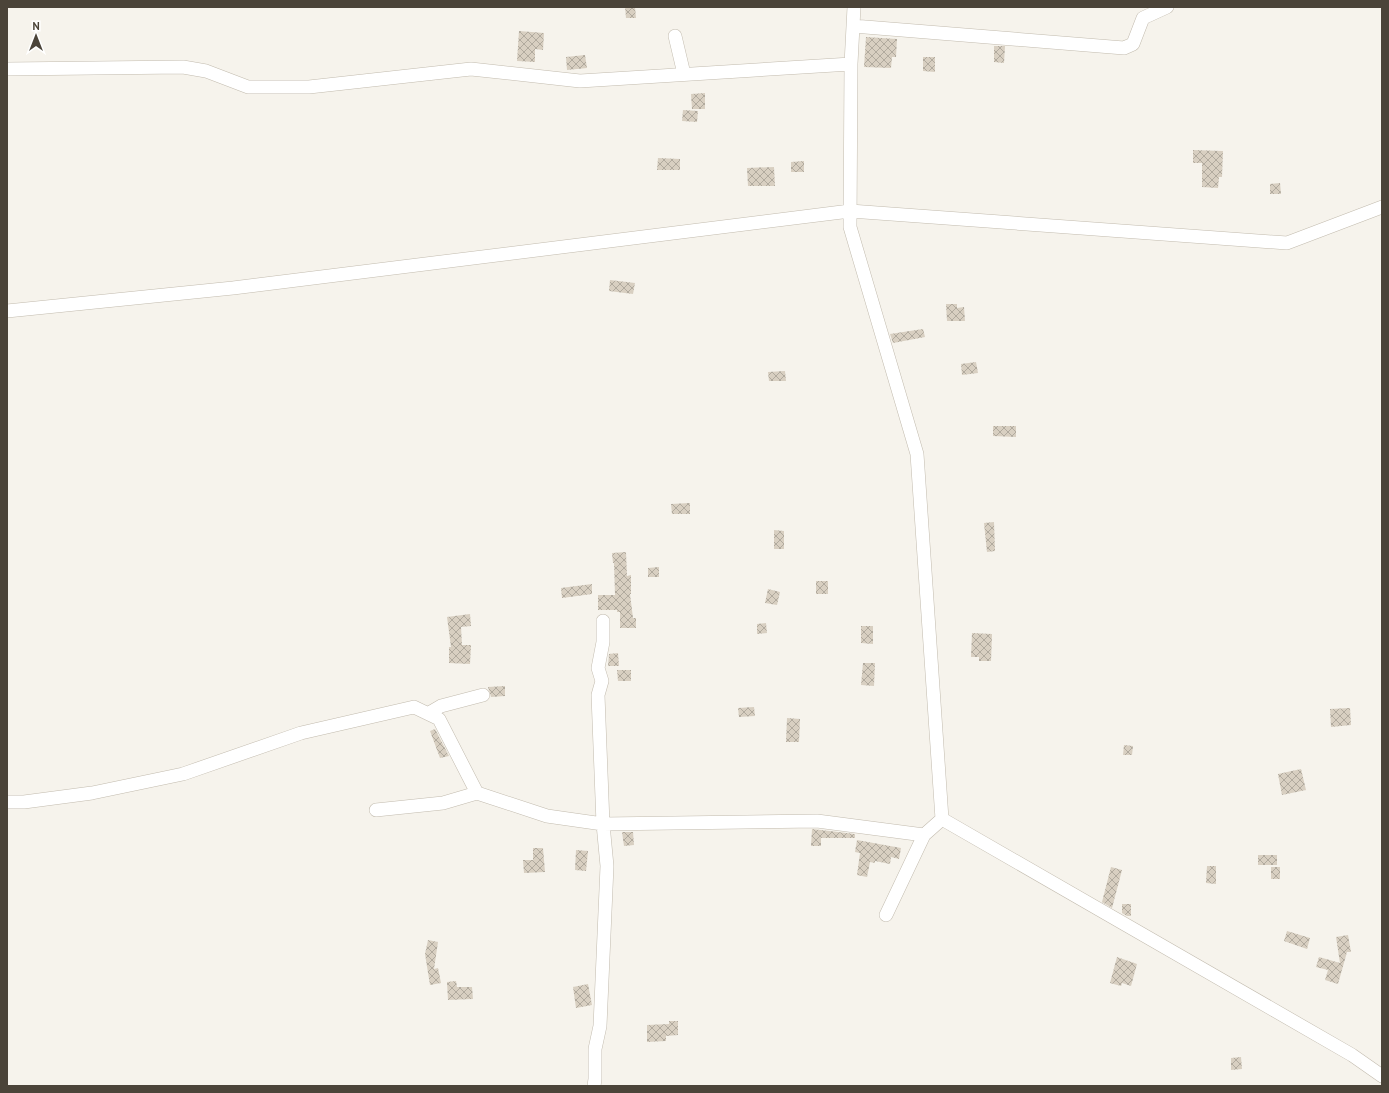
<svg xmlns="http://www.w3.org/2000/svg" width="1389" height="1093" viewBox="0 0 1389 1093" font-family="'PT Sans',sans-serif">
<defs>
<pattern id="building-cross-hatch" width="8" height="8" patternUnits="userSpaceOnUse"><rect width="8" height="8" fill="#d8cfc1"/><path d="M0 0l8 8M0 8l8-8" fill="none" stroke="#b1aa9e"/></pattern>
</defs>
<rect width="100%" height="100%" fill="#f6f3ec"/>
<path fill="url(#building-cross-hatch)" d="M625 7H635L636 18H626Z
M519 31 544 33 543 50 535 49V62L517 61Z
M866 37 897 39 896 57H892L891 68 864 67Z
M994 46H1005L1004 63 994 62Z
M585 55 587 68 567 70 566 57Z
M923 57H935V72L923 71Z
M705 93V109H692L691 94Z
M683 110 698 111 697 122 682 121Z
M1193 150 1223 151 1222 177H1219L1218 188 1202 187V163H1193Z
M658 158 680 159V170H657Z
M804 161V172H791V162Z
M774 167 775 186H748L747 168Z
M1280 183 1281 194H1270V184Z
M610 280 635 283 633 294 609 291Z
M946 304H957V308L964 307 965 321H947Z
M923 329 925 337 893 343 890 334Z
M976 362 978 373 962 375 961 364Z
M785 371 786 381H769L768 372Z
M993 426H1016V437L993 436Z
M690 503V514H672L671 504Z
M994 522 995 551 987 552 984 523Z
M774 530 784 531V549H774Z
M626 552 627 576 631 575V594H630L633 618H636V628H620V612H617V610H598V595H615L614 563H613L612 553Z
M659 567V577H648V568Z
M816 581H828V594H816Z
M592 584V594L562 598 561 588Z
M768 589 780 592 777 605 765 603Z
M470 614 471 626 461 627 462 645H471L470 664 449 663V647H451L447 617Z
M766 623 767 633 757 634V624Z
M861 626H873V644L861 643Z
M972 633 992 634 991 661H979V657H971Z
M618 653 619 666H608L609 654Z
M863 663H875L874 686 861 685Z
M617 670H631V681H618Z
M505 686V696L491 697 488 687Z
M754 707 755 716 739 717 738 708Z
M1350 708 1351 725 1331 727 1330 709Z
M787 718 800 719 799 742H786Z
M435 729 449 756 440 758 430 731Z
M1124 745 1133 746 1132 755H1123Z
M1301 769 1306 790 1282 795 1278 774Z
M812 829 855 834V838H821V846H811Z
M622 832H633L634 845 624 846Z
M857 840 901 848 899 859 891 857 890 864 875 861V863L870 862 867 877 857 875 860 853 855 852Z
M533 848H543L545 872 524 873 523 860H533Z
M576 850 588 851 586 871 575 870Z
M1258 855H1277V865H1258Z
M1207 866H1216V884L1206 883Z
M1111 867 1122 870 1112 908 1102 902Z
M1271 867H1280V879H1271Z
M1122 904H1131V916H1127L1122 913Z
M1287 931 1310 938 1307 949 1284 941Z
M1348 935 1351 952H1347L1338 984 1325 980 1328 970 1316 967 1319 957 1340 963 1336 937Z
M428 940 438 942 434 969 438 968 441 983 430 985 425 954Z
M1117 957 1137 964 1131 986 1122 983 1121 986 1110 983Z
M456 981 457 987H472L473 999 448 1000 447 982Z
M588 984 592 1005 576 1008 573 987Z
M669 1021H678V1035L666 1036V1041L647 1042V1025L669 1024Z
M1241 1057 1242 1069 1231 1070V1058Z"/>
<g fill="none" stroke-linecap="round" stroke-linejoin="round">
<defs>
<path id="minor" d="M854 7 851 64 850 227 917 454 942 819 1352 1055 1382 1076
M853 26 1124 48 1133 44 1143 18 1167 7
M675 36 684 74
M7 69 183 67 206 71 248 87H309L471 69 580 81 851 64
M7 311 233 288 850 211 1287 243 1382 207
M429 713 441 706 483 695
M7 802H24L92 793 183 774 301 733 414 707 439 719 477 793
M376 810 443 803 477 793 547 816 603 824 817 821 924 835
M886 915 924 835 942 819
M594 1086 595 1079V1049L600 1026 607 866 603 824 598 695 602 681 598 668 603 642V621"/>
</defs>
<use href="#minor" stroke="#c2bbae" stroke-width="14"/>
<use href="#minor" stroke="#fff" stroke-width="13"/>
</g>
<rect width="1389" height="1093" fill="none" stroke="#4b4439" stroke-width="16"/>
<g transform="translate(36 36)" stroke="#ffffff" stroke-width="3" paint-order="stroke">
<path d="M0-3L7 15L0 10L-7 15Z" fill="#4b4439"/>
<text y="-6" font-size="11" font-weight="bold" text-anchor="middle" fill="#4b4439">N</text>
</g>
</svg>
